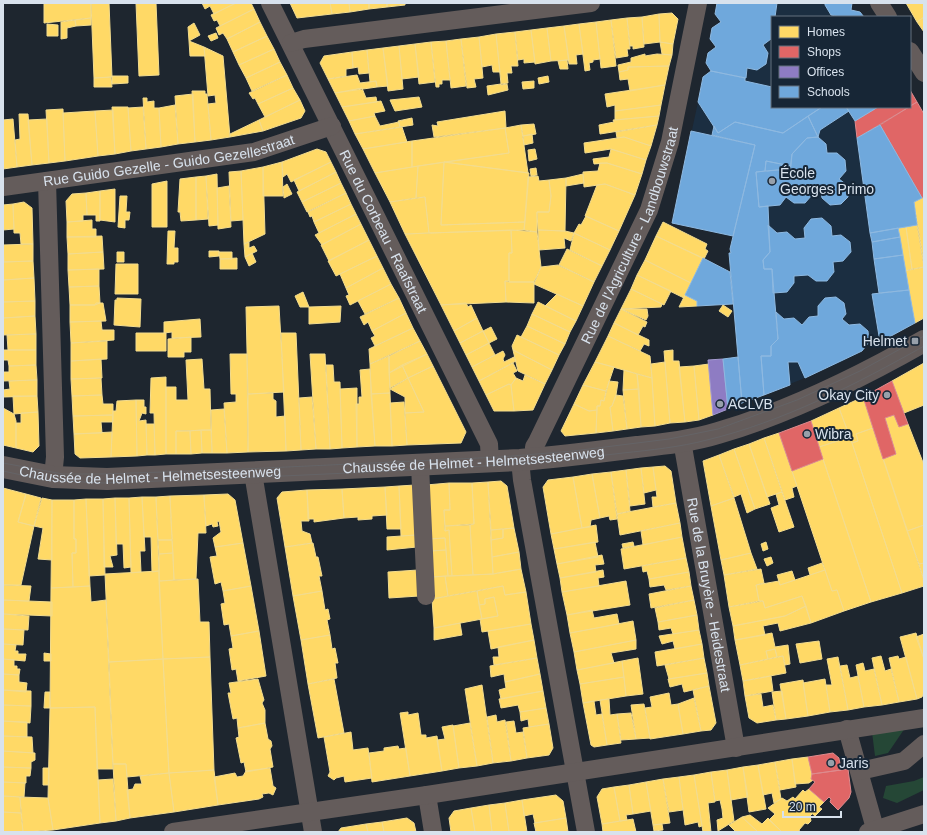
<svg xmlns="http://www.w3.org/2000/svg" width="927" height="835" viewBox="0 0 927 835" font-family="Helvetica,sans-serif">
<rect width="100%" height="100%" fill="#1e262f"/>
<path fill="#1b2e41" d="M717 3H852L851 10 860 12 864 17H772V107H878L855 121 879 293 872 295 880 342H869L862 351 841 362 805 378 742 403 729 253H731L733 237 672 223 698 102 711 71 706 63 708 53 716 47 712 28 720 22 715 14Z"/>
<path fill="#254736" d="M905 728 888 753 875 756 872 732Z
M924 777V790L897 803 883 798 886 786 914 781Z"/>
<path fill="#ffd966" stroke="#f3dc8e" d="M44 3H91V18L44 23Z
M91 3H109L112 77 94 78Z
M136 3H156L159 75 139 76Z
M202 3H236L214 14 210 6 205 9Z
M236 3H251L254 9 220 26 217 20 214 21 211 15Z
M290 3H330L332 14 297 18Z
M330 3H349L350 12 332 14Z
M349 3H369V9L350 12Z
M369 3H387V7L369 9Z
M387 3H405V5L387 7Z
M906 3H924V17L917 22Z
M254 9 260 22 227 39 223 33 219 35 216 28Z
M672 13 678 19 673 44 660 42 659 14Z
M659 14 660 42 644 44 642 17Z
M642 17 644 47 633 49V46H630L627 18Z
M924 17V32L917 22Z
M91 18V25L76 26 75 20Z
M627 18 630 49H627L628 56 616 58 611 20Z
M75 20 76 26 67 28V38L61 39V22Z
M611 20 616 66 601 68 596 22Z
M260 22 267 36 233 52 227 39Z
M596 22 600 59 593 60V62L589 63 590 70 585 71 579 24Z
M194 23 200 35 189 41 188 27Z
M47 24 58 25V36H47Z
M579 24 583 54 576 55 577 64H569L564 26Z
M564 26 569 60 551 61 547 28Z
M547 28 551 61 535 64 531 30Z
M531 30 535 62 524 63V59L518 60 515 32Z
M515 32 518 66H511L512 73H507L508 83 501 84 496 34Z
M216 33 218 38 211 41 208 36Z
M496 34 500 72H493L492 65 482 67 479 37Z
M267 36 274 49 239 65 233 52Z
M479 37 483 78 474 79 476 87 467 88 461 39Z
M461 39 466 86 451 88 446 41Z
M189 41 204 47 205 56H190Z
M446 41 450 80H442V84H439V87H436L431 42Z
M431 42 435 82 419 84 415 44Z
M660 42 673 44 672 55 662 54Z
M415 44 419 77 402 79 399 46Z
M399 46 403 89 388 91 383 48Z
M204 47 223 56 230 137 211 140 208 104 216 103 215 95 208 96Z
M383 48 388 86 377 87 376 81 370 82 367 50Z
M274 49 280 62 246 78 239 65Z
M367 50 369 73 359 74 358 67 353 68 352 52Z
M352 52 353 68 346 69V76L328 79 320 63 324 56Z
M645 54V56L657 54 672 55 669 66 628 67V70L619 72 618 65 631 62V58Z
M567 60 568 69H560L558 61Z
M280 62 287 75 252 91 246 78Z
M669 66 665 85 630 91 628 79 620 80 619 72 628 70V67Z
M287 75 293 88 258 104 255 98 253 99 249 93Z
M357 75 360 83 376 81 377 87 335 93 328 79Z
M112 76H128V83L112 84Z
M548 76 549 82 539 84 538 78Z
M111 77 112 87H94V78Z
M534 81V88L523 89 522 82Z
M501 84V85L507 84 508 90 488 95 487 86Z
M665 85 661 105 615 111V105L607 107 605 94Z
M293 88 300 100 265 117 258 104Z
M362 88 366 98 376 97 377 102 342 107 335 93Z
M192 91H205V94H207L211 140 195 142Z
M193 94 195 142 178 144 175 96Z
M419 97 422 107 395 111 390 100Z
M143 98H147V102L154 101V108H159L161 147 146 149Z
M300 100 305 111 301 118 263 131 259 120Z
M381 101 385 111 374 113 375 116 349 121 342 107Z
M175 105 178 144 161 147 159 108Z
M661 105 659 116 615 120V111Z
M112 107H128L131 151 115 154Z
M143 107 146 149 131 151 128 108Z
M63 109 65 161 49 163 46 110Z
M113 110 115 154 98 156 95 111Z
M95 111 98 156 65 161 63 113Z
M505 111 506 128 434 137 432 125 438 126 437 122Z
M19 114H28L32 165 17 167 15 140 20 139Z
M375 116 380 126 399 122 400 127 355 134 349 121Z
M659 116 657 125 600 134 599 125 614 122 613 120Z
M412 118 413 125 400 127 398 121Z
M13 119 17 167 3 169V120Z
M47 119 49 163 32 165 28 120Z
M259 120 263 131 230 137V134Z
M534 124 536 134 523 136 521 125Z
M521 125 528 173 444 162 509 153 505 128Z
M657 125 651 146 624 137 617 138 616 132Z
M402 127 407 142 363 149 355 134Z
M505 128 509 153 412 167V141Z
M532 134 533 143 524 145 523 136Z
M624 137 651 146 646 160 611 149 585 153 584 143Z
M412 141V167L375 173 363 149Z
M317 149 326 152 331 162 291 182 287 174 283 177 282 162Z
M535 149 537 159 529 161 528 150Z
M611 149 646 160 642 174 607 163 594 164 593 159 609 157Z
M282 162 283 196H263V167Z
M331 162 336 172 299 191 294 180Z
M444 162 529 173 525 222 441 225Z
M444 162 441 225 525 222 524 230 429 233 425 197 416 198 418 166Z
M600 163H607L642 174 635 195 605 184 584 187 583 172 598 171Z
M418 166 416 198 390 202 375 173Z
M263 167 265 234 244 244 241 171Z
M536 168 537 175 531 176 530 169Z
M241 171 243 220 231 221 229 172Z
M336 172 341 183 302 202 297 192Z
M217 174 218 225 209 226 206 176Z
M583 174 584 183 566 186V178Z
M206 176 208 219 196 220V177Z
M538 176 539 181 549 180 551 196 549 212H537V232L524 230 528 177Z
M196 177V220L181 221 180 212H178L180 179Z
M566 178 565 231 538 230 537 212H549L551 196 549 180Z
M167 181V227H152V184Z
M341 183 346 193 307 212 302 202Z
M287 184 292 194 284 198 283 187Z
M605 184 635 195 619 231 585 216 597 185Z
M229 186 231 227 218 229 217 188Z
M115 189V222L100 220V191Z
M100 191V221H96V215H87L86 193Z
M86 193 87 215H83V221L67 222 66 201 72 194Z
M346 193 351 204 314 222 312 216 310 217 308 212Z
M120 196H127L126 212H130L129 220H125V228L118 227Z
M425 197 429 233 405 234 390 202Z
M924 197V264L914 202Z
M24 202 32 208 33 244H21L20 233H14L13 204Z
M13 204 14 229 3 230V205Z
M351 204 356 214 319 233 314 222Z
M356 214 361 224 322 245 315 235Z
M586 216 619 231 610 250 574 233 579 224 581 225Z
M92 220V229H96V237H67V222Z
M663 222 707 244 705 249 708 251 704 259 656 236Z
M361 224 369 240 329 261 321 245Z
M917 225 924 267 912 269 906 227Z
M906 227 912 269 905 271 898 228Z
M511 230 512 253H509V281H505L506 302 441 305 405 234Z
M511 230 537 232 541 267 534 282H509V253H512Z
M538 230 565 231 574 233 571 241 564 238 565 248 539 250Z
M168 231H175L174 248H178V262H174V264H167Z
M574 233 610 250 602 266 570 250Z
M102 236 103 252 68 254 67 237Z
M656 236 703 258 691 283 645 260Z
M369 240 377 256 336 276 328 261Z
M249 242V248L254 246 257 251 245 257 244 244Z
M33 244V261L4 262 3 245Z
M567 249 602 266 594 282 559 265Z
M209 251H219V256L209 257Z
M103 252 104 269 68 270V254Z
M117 252H124V262H117Z
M219 252H232V259H220Z
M252 253 256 262 249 266 245 257Z
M377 256 383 268 346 288 340 274Z
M237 258V269H220V259Z
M645 260 691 283 684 298 637 275Z
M33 261 34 278 3 280V262Z
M116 264H138V294H115Z
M558 265 594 282 583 306 534 284 541 267Z
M924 267V318L915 323 905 271Z
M383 268 391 284 350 305 346 296 349 295 346 288Z
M99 269V286L69 287 68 270Z
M637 275 671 291 664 305 631 289Z
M34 278 35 301 3 302V280Z
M505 281 509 282H534V303L506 302Z
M391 284 399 298 365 314 358 301Z
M99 286 100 303 95 305H70L69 287Z
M631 289 662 304 661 307 621 309Z
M303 292 309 307H300L295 296Z
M557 294 583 306 576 321 545 306Z
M685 295 697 301V306L679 307Z
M117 298 141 299 140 327 114 325 115 300H117Z
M399 298 406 313 372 331 368 322 364 325 360 317Z
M35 301V316L3 318V302Z
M538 302 576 321 570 332 532 314Z
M96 303H103L106 321 70 322V305H95Z
M466 303 468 307 471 305 477 318 454 331 441 305Z
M723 305 732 311 728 317 719 311Z
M279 306 284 392 248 394 246 307Z
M341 306 340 322 309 324V307Z
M621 309 647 322 645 327 643 326 638 335 614 323Z
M621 309H647L648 316 646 320Z
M406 313 413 328 375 346 371 338 375 336 372 331Z
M532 314 570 332 565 344 527 326Z
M35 316 36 334 3 335V318Z
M477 318 483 331 460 343 454 331Z
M200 319 201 337 172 338V332L164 333V322Z
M101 321 102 330H114V340L71 343 70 322Z
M614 323 649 340V346L644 344 640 351 608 336Z
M527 326 565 344 559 355 521 337Z
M491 327 497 339 489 343 483 331Z
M413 328 420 341 370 364 369 349Z
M483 331 489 343 466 355 460 343Z
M136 333H166V351H136Z
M281 333H296L301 450 286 451Z
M36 334V350H8L7 335Z
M517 335 559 355 552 370 513 350 512 346Z
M608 336 650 356 652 378 595 362Z
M191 337V352H184V357H168V339Z
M107 341V359L71 361V343Z
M420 341 427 354 389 373V356Z
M489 343 495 355 472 367 466 355Z
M3 350H36V365L9 366 8 360H3Z
M513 350 552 370 545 384 518 371Z
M673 350V361H679L685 422 670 423 664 351Z
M503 351 505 355 503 359 504 362 514 357 516 361 479 381 472 367Z
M230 354H247L248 452 227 453 224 403 236 402V394H231Z
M310 354H325L330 449H316Z
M427 354 433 366 408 378 402 365Z
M389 356 390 393 371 394 370 364Z
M101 359 102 378 71 379V361Z
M202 359 204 389H210L211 430 176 431V454H166V387H176V400H188L186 360Z
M595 362 614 367 606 391 583 385Z
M665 362 670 423 655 426 651 364Z
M513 363 517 371 513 373 516 378 511 385 509 384 486 395 479 381Z
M924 363V405L904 413 892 381Z
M709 364 713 415 699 420 694 366Z
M36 365 37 380 3 381V372H9V366Z
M326 365H333L334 382H340L342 448 330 449Z
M402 365 408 378 390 388 389 373Z
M433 366 466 432 461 443 407 445 405 413 424 412 408 378Z
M694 366 699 420 685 422 679 367Z
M370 369 375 446 357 447 356 404H359V397H362L360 370Z
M624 370 637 374 639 389 623 390Z
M637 374 652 378 655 426 641 427Z
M525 375 545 384 533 410 514 411 511 385 516 378 523 381Z
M166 377V454L155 455 154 413H150L151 378Z
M101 378 102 395 72 396 71 379Z
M408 378 424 412 405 413V397L390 389Z
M37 380V396L4 397 3 390 10 389 9 381Z
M609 381 618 382 616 395 612 406 610 407 613 431 596 433 597 406H600L601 400 604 401Z
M509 384 511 385 514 411H494L486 395Z
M583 385 606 391 604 401 601 400 600 406H597V410L589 411 574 404Z
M357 388V447L342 448 340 389Z
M639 389 641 427 627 429 623 390Z
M273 393V399L276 401V417L285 416 286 451 248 452V394Z
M390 393 392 446H375L371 394Z
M102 395 103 404H113V415L73 416 72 396Z
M616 395 623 396 627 429 613 431 610 407 612 406Z
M13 396H37L38 412 14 414Z
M312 397 316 449 301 450 299 398Z
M863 397 873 428 856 434 858 441 852 443 839 408Z
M136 400H144V407H146V414L142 413 139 421 146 420 147 455 137 456Z
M136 400 137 456 111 457 113 411H116L117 401Z
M404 402 407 445 392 446 390 403Z
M574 404 589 411 597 410 596 433 565 436 561 431Z
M3 408 14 414 16 421V448L3 445Z
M839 408 850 437 819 447 811 421Z
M224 409 227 453H212L211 410Z
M38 412 39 446 33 452 16 448V423H21V413Z
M113 415V422H101L102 433 74 434 73 416Z
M894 415 899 427 908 424 924 465V525L907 531 883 459 896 454 885 418Z
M146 424H154L155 455H147Z
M873 428 924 580V586L902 593 852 443 858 441 856 434Z
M201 430H211L212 453H202Z
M201 430 202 453 191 454 190 431Z
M176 431H190L191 454H176Z
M112 432 111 457 80 458 75 454 74 434Z
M779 433 797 486 792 488 794 497 785 500 764 438Z
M850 437 902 593 871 602 819 447Z
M764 438 782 492 767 497 749 444Z
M749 444 770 504 755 509 734 449Z
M734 449 755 509 747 513 741 494 734 497 719 455Z
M719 455 734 498 711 506 703 461Z
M823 459 871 602 844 611 837 590 832 591 792 471Z
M665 466 671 471 676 503 653 507 652 497H657L653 467Z
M653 467 656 490 644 493 641 468Z
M641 468 645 504 630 506 626 470Z
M626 470 630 511 617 514 611 472Z
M611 472 617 519 610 520 609 516 600 518 592 474Z
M592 474 600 518 591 520 590 527 582 528 573 477Z
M573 477 582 528 551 534 543 487 548 480Z
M501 481 507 486 514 528 491 530 488 482Z
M488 482 493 574 473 575 470 525 474 524 472 483Z
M449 483 450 510H444L445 531 449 530 452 576H448L445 538 429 539 426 485Z
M449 483H472L474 524 445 526 444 510H450Z
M415 485 416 535 401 536 399 486Z
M399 486 401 529H387L385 487Z
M385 487 387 515 372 516V519L358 520V517L344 518 342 489Z
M3 488 26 494 18 522 34 526 21 585H3Z
M342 489 344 518 314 522V519H308L307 490Z
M307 490 309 521H301L302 531 310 534 312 543 285 547 277 498 282 492Z
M782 492 794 527 779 532 771 508 779 505 776 494Z
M26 494 41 498 34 526 18 522Z
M228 494 235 500 243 543 215 547 213 538 221 532 219 521 217 522 218 526 213 527 212 524 206 526 204 495Z
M204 495 206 533H198L196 579 174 580 170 496Z
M170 496 172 540H158L156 497Z
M142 497H156L159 571 152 572 151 537H144Z
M142 497 145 551H140L141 572 131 573 129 498Z
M42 498 52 500V560L38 559 43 528 34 526Z
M115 498H129L131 567 124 568 123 544H116Z
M115 498 117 555 110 556 113 567H104L103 499Z
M734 498 751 553 721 560 711 506Z
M86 499H103L105 575 89 576Z
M86 499 90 586 73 587 72 553H76V539H74V500Z
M52 500H74V539H76V553H72L73 587 51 588Z
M676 503 680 523 620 535 617 514Z
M680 523 682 537 643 545 641 531Z
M470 525 473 575 452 576 449 530 445 531V526Z
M596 525 598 542 554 549 551 534Z
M924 525V563L919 564 907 531Z
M514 528 519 552 492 557 491 540 503 538V529Z
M503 529V538L491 540V530Z
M416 535 417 547 387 550V537Z
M682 537 686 558 624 569 621 549Z
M445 538 446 550 430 551 429 539Z
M158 540H172L173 553 159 554Z
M595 542 598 557 557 564 554 549Z
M633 542 634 546 623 548 622 544Z
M766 542 768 549 763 551 761 544Z
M243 543 251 586 223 591 221 582 215 584 210 557 217 556 215 547Z
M313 543 316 557H318L322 576H319L322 591 293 596 285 547Z
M446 550 448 576 432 577 430 551Z
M519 552 521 569 493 574 492 557Z
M173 553 174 580 159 581V554Z
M751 553 757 569 724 575 721 560Z
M602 555 604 564 595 565 596 572 560 578 557 564Z
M771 557 773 563 767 566 764 559Z
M686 558 689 572 649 579 647 571 643 572 642 566Z
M822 563 825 570 810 575 808 568Z
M924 563V580L919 564Z
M521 569 526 592 505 595 503 586 448 596 445 576 493 574Z
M761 569 764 583 756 585 759 601 729 607 724 575Z
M418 570 419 596 389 598 388 572Z
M603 570 604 577 598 578 599 586 562 592 560 578Z
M825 570 832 591 837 590 844 611 811 623 802 596 765 608 763 601H759L756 585 779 581 780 585Z
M159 571 163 659 109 662 105 574Z
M792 571 795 580 780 585 777 575Z
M689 572 691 586 666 590 664 585 650 587 649 579Z
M445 576 448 596 432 599V577Z
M198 579 200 622H209L210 657 163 659 159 581Z
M626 581 630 605 567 615 562 592Z
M3 585 31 586 29 601 3 600Z
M90 586 91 602 106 600 113 769H97L95 707 50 708 51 588Z
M251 586 259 631 231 636 229 624 224 625 221 604 225 603 223 591Z
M503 586 505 595 526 592 531 624 482 632 480 619 498 616 494 597 485 599V604L479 605 477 591Z
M691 586 694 600 651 608 649 594Z
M322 591 325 610 328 609 330 619 327 620 330 635 301 640 293 596Z
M477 591 482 619 434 628 432 599Z
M802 596 806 606 785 616 733 626 729 607 763 601 765 608Z
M494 597 498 616 482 619 479 605 485 604V599Z
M3 600 52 602V616L3 614Z
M694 600 697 615 658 622 655 608Z
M806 606 811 623 780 631 778 623 763 626 765 635 735 640 733 626 785 616Z
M592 610 594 618 617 614 619 624 570 633 567 615Z
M3 614 29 616 28 630 3 629Z
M697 615 699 630 673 634 671 628 659 630 658 622Z
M633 621 636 640 574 652 570 633Z
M460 623 462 635 434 640V628Z
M531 624 534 640 491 649 488 631Z
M3 629 24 630 23 645 3 644Z
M699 630 702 644 675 649 673 641 662 644 659 636Z
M259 631 266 676 238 681 236 669 232 670 229 649 233 648 231 636Z
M772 633 775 647 788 645 790 664 785 665 783 656 777 657 775 649 766 651 768 659 740 665 735 640Z
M916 633 924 659V692L922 697 917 699 900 637Z
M924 634V659L916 637Z
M330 635 332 649 335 648 338 663H335L337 678 308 684 301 640Z
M534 640 537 658 494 665 493 657H499L498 647Z
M636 640V649L611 653 614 663 577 670 574 652Z
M819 641 822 659 800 663 796 644Z
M3 644 16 645 15 651H18V654H26L25 661 3 659Z
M702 644 704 658 657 666 655 652Z
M775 649 777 657 768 659 766 651Z
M44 653 51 654V661H44Z
M783 656 786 673 743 681 740 665Z
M881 656 885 671 891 669 899 702 882 705 872 658Z
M898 656 899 659 906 657 917 699 899 702 889 658Z
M210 657 214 770 169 773 163 659Z
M838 657 848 710 830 712 826 685H832L827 659Z
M537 658 540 674 505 682 504 674 491 677 490 666Z
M638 658 643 694 626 696 622 661Z
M704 658 707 673 669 679 665 665Z
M3 659 14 660V666H17V669H20L19 675 3 674Z
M163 659 169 773 127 777 126 764H113L109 662Z
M622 661 624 677 580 684 577 670Z
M863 663 865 671 874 669 882 705 864 707 856 665Z
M847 665 850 678 858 676 864 707 848 710 840 666Z
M707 673 709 686 684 692 682 684 670 687 668 679Z
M3 674 19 675V682L27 683 26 692 3 690Z
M540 674 543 691 501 699 499 690 506 688 505 682Z
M771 676 773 691 745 696 743 681Z
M624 677 626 696 583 703 580 684Z
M258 679 264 700 262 703 265 710V723L238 728 237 718 233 719 228 693H231L229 683Z
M334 679 344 733 318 738 308 684Z
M825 679 830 712 808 716 803 683Z
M803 680 808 716 786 719 780 684Z
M482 685 493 763 477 766 465 689Z
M709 686 716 723 711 730 701 731 693 690Z
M3 690 31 691V706L3 705Z
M543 691 546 708 520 712 518 705 501 708 499 699Z
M782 691 786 719 776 720 772 692Z
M45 692H50V708H44Z
M669 693 671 705 678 704 683 734 650 739 645 708 652 707 650 697Z
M761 694 763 707 773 705 776 720 757 723 749 718 745 696Z
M694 698 701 731 683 734 678 704Z
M609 699 610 715 617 714 621 743 607 745 600 700Z
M594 701 596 715 602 714 607 745 594 747 591 745 583 703Z
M644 704 650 738 636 739 631 705Z
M3 705 31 706 30 723 3 721Z
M95 707 100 823 53 830 48 798 50 708Z
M546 708 549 724 529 727 528 719 521 721 520 712Z
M408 712V715L418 713 421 735H426V738L437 736 442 771 410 776 400 713Z
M631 713 636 739 621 740 617 714Z
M496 715 497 722 505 720 511 761 493 763 487 717Z
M3 721 27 722V737L3 736Z
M514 721 516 733 523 732 527 758 511 761 506 722Z
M265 723 268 739 271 741 272 746 270 749 273 767 246 772 244 762 241 763 236 738 239 737 238 728Z
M470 723 477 766 459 768 453 726Z
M549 724 553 748 549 755 527 758 523 728Z
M453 725 459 768 442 771 437 740 445 739 442 727Z
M351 732 353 750 368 748 372 778 345 782 344 776 336 778 334 780 328 776 330 772 324 737Z
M3 736 32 737 33 753 3 751Z
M398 746 399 749 406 748 410 776 372 782 369 753 384 751V748Z
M3 751 35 753V760L31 762V768L3 767Z
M808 757 813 780 809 783 795 784 792 759Z
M792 759 796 787 780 790 775 762Z
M775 762 781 799 774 803 772 793 763 795 758 765Z
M113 764H126L130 818 116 821Z
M758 765 766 809 749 812 743 767Z
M3 767 31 768 30 776H26V783L3 782Z
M743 767 748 797 731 800 727 770Z
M43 768H49V785H43Z
M270 768 273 786 276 788 273 795 269 793 262 794 263 797 259 799 218 805 214 777 235 773 237 777 243 776 246 771Z
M214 770 218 805 174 812 169 773Z
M727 770 734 821 718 831 717 820 723 818 722 809 720 800 715 801 711 772Z
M711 772 715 802 708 803 711 832H703L694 775Z
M169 773 174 812 130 818 127 790 133 789 135 784H142L140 776Z
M694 775 702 826 699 827 698 822 685 825 679 777Z
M679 777 683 810 669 812 663 779Z
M113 779 116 821 100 823 98 780Z
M663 779 670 823 653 825 646 782Z
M3 782 25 783 24 797 3 796Z
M646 782 651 811 633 814 629 785Z
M629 785 633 814 626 815 627 820 620 821 614 787Z
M614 787 620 821 602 824 597 797 602 789Z
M809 789 824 802 819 807 822 809 815 816 795 799 803 790 805 792Z
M556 795 563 801 566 818 535 823 533 814 524 816 522 800Z
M3 796 20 797 21 813 3 812Z
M20 797 48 798 53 830 23 832Z
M793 797 812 814 810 816 811 821 808 824 805 823 799 830 800 832H782L769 820 775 814 768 808 782 798 787 801Z
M522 800 527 832H509L505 803Z
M505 803 509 832H492L489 805Z
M489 805 492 832H475L471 808Z
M471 808 475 832H451L449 818 454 811Z
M3 812 21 813 23 832H3Z
M750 815 762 824 768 818 782 832H758L742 817Z
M742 817 758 832H736L729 825Z
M407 818 414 823 416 832H384L382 822Z
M566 818 568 832H536L534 823Z
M633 819 636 832H603L602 824Z
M382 822 384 832H368L366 824Z
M366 824 368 832H338L341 828Z
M662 824 663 830 654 831 653 825Z"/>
<path fill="#e06666" stroke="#de8b8e" d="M910 90 917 102 910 106Z
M917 102 924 114V197L922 198 880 125Z
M878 107H909L857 138 855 121Z
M892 381 908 424 899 427 894 415 885 418 896 454 883 459 863 397Z
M811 421 823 459 792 471 779 433Z
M833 753 839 758 841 770 812 774 808 757Z
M848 769 851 792 849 798 838 810 830 802 831 799 829 797 824 802 809 789 815 782 811 779 812 774Z"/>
<path fill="#8e7cc3" stroke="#a49bd0" d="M723 359 728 409 713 415 708 360Z"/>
<path fill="#6fa8dc" stroke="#8eb9e1" d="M717 3H777L775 17H772L771 39 763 45 768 53 766 64 757 70 747 68 746 78 711 71 706 63 708 53 716 47 710 39 712 28 721 22 715 14Z
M825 3H852L851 10 860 12 864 17H840L831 15 825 5Z
M711 71 745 78V81L772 87V107H822L783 133 735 122 718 133 698 102 703 77Z
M822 107H846L849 111 820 130 818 137 808 116Z
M846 107H878L855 121Z
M808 116 818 137 807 138 792 154 791 166 766 161 765 171 756 172 759 207 768 206 770 252 763 260 764 269H772L778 339 771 346V356H761L764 395 742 403 729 253H731L730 249 755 145 712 135 714 126 718 133 735 122 783 133Z
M880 125 922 198 914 202 917 225 870 233 857 138Z
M691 131 755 145 733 236 672 223Z
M818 137 826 144 827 153H837L845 160 846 171 839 179 847 185 848 197 841 204 830 205 822 198 821 193 812 195 805 203H794L786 197 780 205 759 207 756 172 790 169 792 154 807 138Z
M766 161 791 166 790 169 765 171Z
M822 218 831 226 832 236 841 235 850 242 851 252 843 261 833 262 834 272 827 281H816L808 275 794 276V283L787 292 773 293 772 269H764L763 260 770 252 768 225 777 233 787 232 795 239 805 238 804 228 811 219Z
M898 228 900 237 872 242 870 233Z
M900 237 903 255 874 259 872 242Z
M903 255 909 290 879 293 874 259Z
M703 258 730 272 733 304 697 306V301L685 295Z
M909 290 915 323 880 342 872 294Z
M836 297 844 303 846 314 842 319 849 325 860 324 868 331 869 342 862 351 805 378 798 362H788L790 385 764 395 761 356H771V346L778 339 776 312 784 319 794 318 802 325 809 317 818 316V306L825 298Z
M738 357 742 403 728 409 723 359Z"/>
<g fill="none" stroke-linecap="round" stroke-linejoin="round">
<g stroke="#645c5b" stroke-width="18">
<path id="s1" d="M270 3 489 444 490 461"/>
<path d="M879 3 888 17"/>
<path d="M291 43 304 39 591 3"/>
<path d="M910 51 924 73"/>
<path d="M47 181 55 457 53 477"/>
<path id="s2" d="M3 187 254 152 332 126"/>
<path id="s3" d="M682 441 736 748"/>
<path id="s4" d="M535 459 534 447 537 442 649 210 670 142 698 3"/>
<path d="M520 460 522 480 586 832"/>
<path d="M420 465 426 596"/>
<path d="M253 473 313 832"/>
<path d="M847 729 876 832"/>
<path d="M860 771 904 761 924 744"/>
<path d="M427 795 433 832"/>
<path d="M173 832 427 795 924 718"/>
<path d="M868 832 924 814"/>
</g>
<path stroke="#645c5b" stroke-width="22" id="s5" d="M3 467 53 477 107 479 520 460C559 457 598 452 637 447 664 444 692 441 718 433 790 412 859 378 924 341"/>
<path stroke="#646467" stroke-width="1" d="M3 463 63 474H101L223 470 500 457 573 451 669 439 718 429 797 400 860 371 924 336
M3 471 45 480 103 483C219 479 335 474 450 468 508 465 566 460 623 453 651 450 680 447 707 440 782 422 857 384 924 346"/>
</g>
<g fill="#97a0aa" stroke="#172636" stroke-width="1.5">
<circle cx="772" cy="181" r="4"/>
<rect x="911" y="337" width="8" height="8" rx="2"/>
<circle cx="887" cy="395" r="4"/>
<circle cx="720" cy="404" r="4"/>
<circle cx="807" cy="434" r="4"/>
<circle cx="831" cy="763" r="4"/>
</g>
<g text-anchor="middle" stroke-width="4" stroke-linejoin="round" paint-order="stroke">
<g font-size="14" fill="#d8e2ed" stroke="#172636">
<text dy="5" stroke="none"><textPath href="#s2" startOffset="168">Rue Guido Gezelle - Guido Gezellestraat</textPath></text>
<text dy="5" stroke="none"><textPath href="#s1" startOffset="255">Rue du Corbeau - Raafstraat</textPath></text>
<text dy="5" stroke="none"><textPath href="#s4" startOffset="245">Rue de l'Agriculture - Landbouwstraat</textPath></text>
<text dy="5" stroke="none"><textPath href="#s5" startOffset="472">Chaussée de Helmet - Helmetsesteenweg</textPath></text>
<text dy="5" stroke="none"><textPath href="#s5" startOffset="148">Chaussée de Helmet - Helmetsesteenweg</textPath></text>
<text dy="5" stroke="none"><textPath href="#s3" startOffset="156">Rue de la Bruyère - Heidestraat</textPath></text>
</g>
<g font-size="14" fill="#d8e2ed" stroke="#172636" text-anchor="start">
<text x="780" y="178">École<tspan x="780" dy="16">Georges Primo</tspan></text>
<text x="907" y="346" text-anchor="end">Helmet</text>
<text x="879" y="400" text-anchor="end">Okay City</text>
<text x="728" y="409">ACLVB</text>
<text x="815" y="439">Wibra</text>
<text x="839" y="768">Jaris</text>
</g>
</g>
<rect width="927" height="835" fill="none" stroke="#d8e2ed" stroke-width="8"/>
<rect x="771" y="16" width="140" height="92" fill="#172636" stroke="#64717f"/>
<rect x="779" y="26" width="20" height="12" fill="#ffd966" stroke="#64717f"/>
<text x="807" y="36" font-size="12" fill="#d8e2ed">Homes</text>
<rect x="779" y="46" width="20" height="12" fill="#e06666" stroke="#64717f"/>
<text x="807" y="56" font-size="12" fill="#d8e2ed">Shops</text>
<rect x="779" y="66" width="20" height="12" fill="#8e7cc3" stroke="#64717f"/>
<text x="807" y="76" font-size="12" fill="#d8e2ed">Offices</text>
<rect x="779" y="86" width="20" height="12" fill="#6fa8dc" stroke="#64717f"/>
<text x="807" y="96" font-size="12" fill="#d8e2ed">Schools</text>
<path d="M783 811v6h58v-6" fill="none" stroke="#d8e2ed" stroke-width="2"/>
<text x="789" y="811" font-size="12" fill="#d8e2ed" stroke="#172636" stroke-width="3" paint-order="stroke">20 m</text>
</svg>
